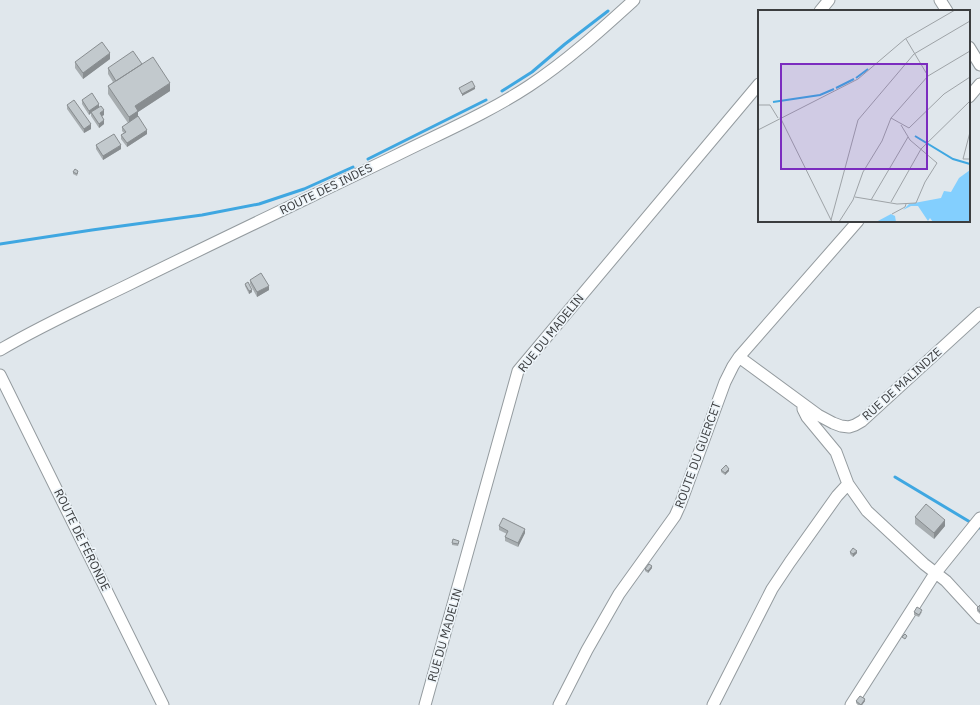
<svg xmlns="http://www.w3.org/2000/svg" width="980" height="705" viewBox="0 0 980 705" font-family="'IBM Plex Sans',sans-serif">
<rect width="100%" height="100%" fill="#e0e7ec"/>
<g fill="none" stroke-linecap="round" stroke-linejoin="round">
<path stroke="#3fa7e1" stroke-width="3" d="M502 91 532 72 565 44 608 11
M368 159 486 100
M0 244 92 230 202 215 259 204 304 189 353 167
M895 477 980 528"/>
<defs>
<path id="street" d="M940 0 947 11
M820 11 829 0
M969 47 980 65
M969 97 980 84
M0 350C42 325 87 305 130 284 219 240 308 198 397 155 441 133 488 113 529 86 567 61 601 30 634 0
M739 357 818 415 833 423 841 426 849 427 855 425 862 421 980 313
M0 375 163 705
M803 404V409L807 417 836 452 848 484 867 511 924 564 946 581 980 618
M425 705 518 371 759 84
M559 705 587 650 619 594 675 516 680 505 725 382 733 366 739 357 858 221
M713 705 772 589 790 562 837 496 848 484
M851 705 934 575 980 518"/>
</defs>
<use href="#street" stroke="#949b9f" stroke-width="13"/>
<use href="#street" stroke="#fff" stroke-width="11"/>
</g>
<path fill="#a7adb0" d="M110 59 83 79 75 68V62Z
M142 64 170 91 138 112V117L147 134 127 147 121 139V135L124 133 122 131V127L128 123 108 94V86L113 82 108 74V68Z
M82 100 99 107 104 115 102 116 104 124 99 128 91 116V113L89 115 82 104Z
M67 105 91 129 84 133 67 109Z
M96 145 121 149 103 160 96 149Z
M73 172 78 173 77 176 73 174Z
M250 280 269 290 257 297 250 284Z
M245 284 252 292 249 294 245 286Z
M721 470 729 471 725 475 721 472Z
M915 517 945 526 934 539 915 524Z
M499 526 525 533 518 547 505 541V537L507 534 499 530Z
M452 543H459L458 546 452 545Z
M850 552 857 553 853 557 850 554Z
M652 568 648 573 645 571V569Z
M980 605V614L977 611V608Z
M914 612H922L919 617 914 615Z
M856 701H865L862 705H858L856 703Z"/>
<path fill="#888d90" d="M110 53V59L83 79V73Z
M170 83V91L138 112V119L129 125V117L135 106Z
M475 87V89L462 96V94Z
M99 104V108L91 112V113L89 115V111Z
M104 110V115L100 117V113Z
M104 120V124L99 128V124Z
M91 124V129L84 133V129Z
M147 130V134L127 147V143Z
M121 145V149L103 160V156Z
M269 286V290L257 297V292Z
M252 290V292L249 294V291Z
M729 469V471L725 475V473Z
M945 520V526L934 539V533Z
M525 529V533L518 547V543Z
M857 551V553L853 557V554Z
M652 566V568L648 573V571Z
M865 699V701L862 705H861Z"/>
<path fill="#c2c9cd" stroke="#888d90" d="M102 42 110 53 83 73 75 62Z
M133 51 142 64 116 81 108 68Z
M153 57 170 83 135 106 138 111 129 117 108 86Z
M472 81 475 87 462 94 459 88Z
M92 93 99 104 89 111 82 100Z
M74 100 91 124 84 129 67 105Z
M101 106 104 110 100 113 104 120 99 124 91 112Z
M138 116 147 130 127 143 121 135 126 132 122 127Z
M114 134 121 145 103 156 96 145Z
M75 169 78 171 77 174 73 172Z
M261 273 269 286 257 292 250 280Z
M248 282 252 290 249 291 245 284Z
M726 465 729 469 725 473 721 470Z
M926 504 945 520 934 533 915 517Z
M503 518 525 529 518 543 505 537 508 531 499 526Z
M453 539 459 541 458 544 452 543Z
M853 548 857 551 853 554 850 552Z
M649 564 652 566 648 571 645 569Z
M980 605V612L977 608Z
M917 607 922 610 919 615 914 612Z
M905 634 907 636 905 639 902 637Z
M860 696 865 699 861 705 856 701Z"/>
<g text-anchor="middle" stroke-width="3.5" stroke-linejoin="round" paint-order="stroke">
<g font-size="12" fill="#3b3d3f" stroke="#edf4f9">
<text transform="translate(326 189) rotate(-26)" y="4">ROUTE DES INDES</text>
<text transform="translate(551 333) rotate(-51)" y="4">RUE DU MADELIN</text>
<text transform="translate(902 384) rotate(-42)" y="4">RUE DE MALINDZE</text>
<text transform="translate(698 455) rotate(-70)" y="4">ROUTE DU GUERCET</text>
<text transform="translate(82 540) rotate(64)" y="4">ROUTE DE FÉRONDE</text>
<text transform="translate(445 635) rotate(-74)" y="4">RUE DU MADELIN</text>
</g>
</g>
<g transform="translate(758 10)">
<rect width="212" height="212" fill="#e0e7ec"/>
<path d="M212 160V212H175L172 208 170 211 160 196H153L145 200 151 194 183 188 186 181 193 182 201 168ZM133 204 137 206 138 212H118Z" fill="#83cffe"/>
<path fill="none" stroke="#3fa7e1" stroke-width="2" d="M98 68 110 59M78 78 96 69M15 92 62 85 76 79M157 126 195 149 212 154"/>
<path fill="none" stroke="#9ea3a7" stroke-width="1" d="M148 29 170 66M0 95H12L20 108M22 107 74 212M133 108 151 118 186 84 212 67M0 120 100 69 147 29 197 0M212 122 205 149H212M97 187 139 194 158 193 167 172 179 153 152 130 143 115M113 190 150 127M133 192 163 139 212 91M134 204 147 197 148 194M73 210 100 110 156 44 212 11M81 212 95 190 105 162 124 131 133 108 170 66 212 41"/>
<path fill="#7b2cbf" fill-opacity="0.15" stroke="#7b2cbf" stroke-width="2" d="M23 54H169V159H23Z"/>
<rect width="212" height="212" fill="none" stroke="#3b3d3f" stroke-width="2"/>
</g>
</svg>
